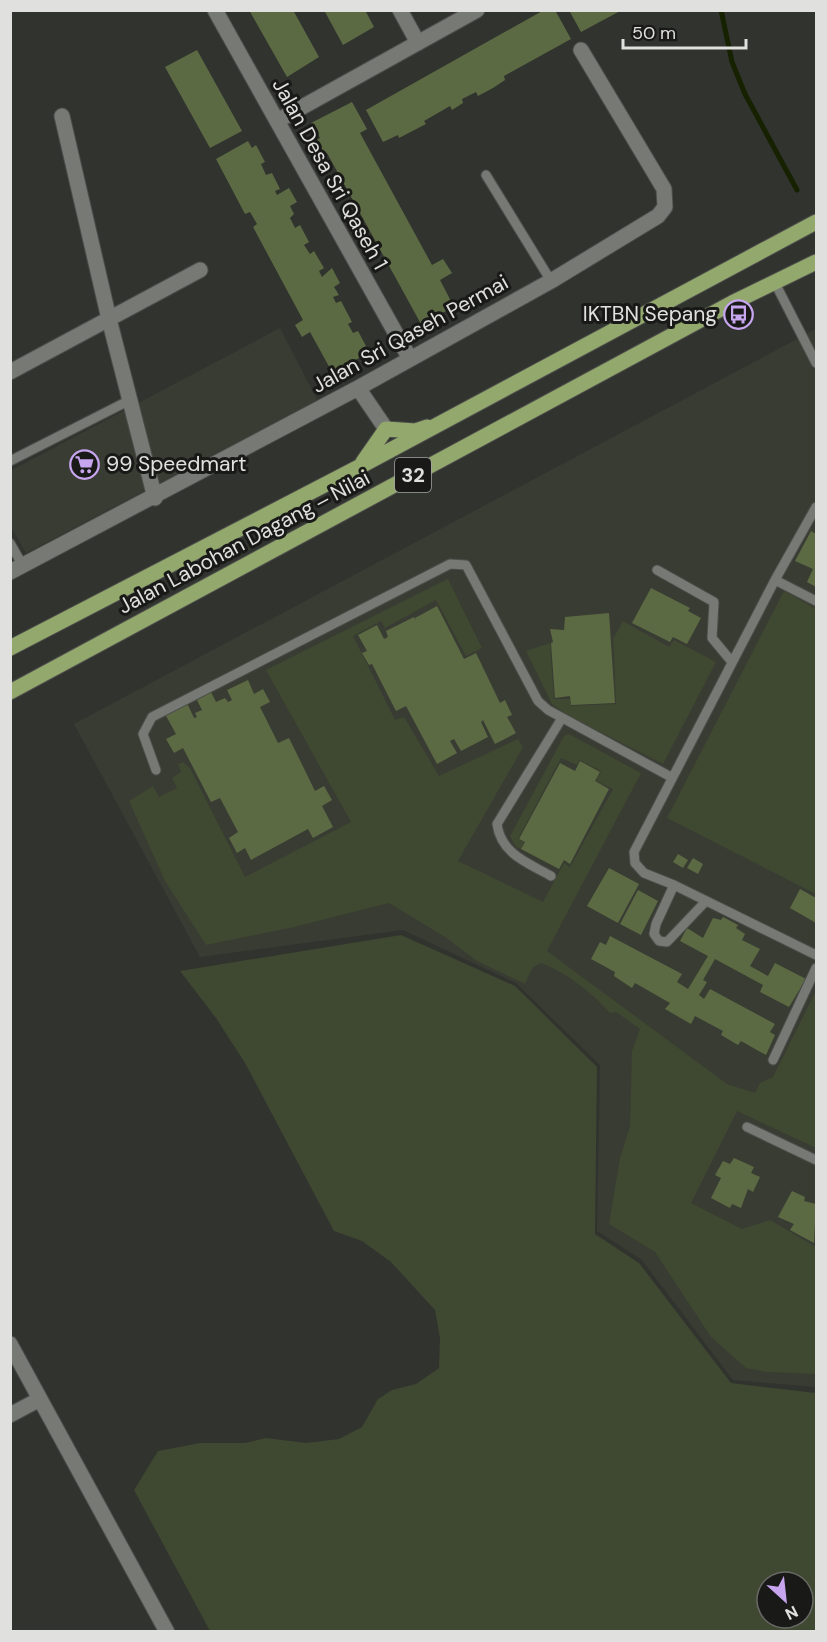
<svg xmlns="http://www.w3.org/2000/svg" width="827" height="1642" viewBox="0 0 827 1642" font-family="'DM Sans',sans-serif">
<rect width="100%" height="100%" fill="#31332f"/>
<path fill="#393c33" d="M280 328 317 400 26 553 11 527 10 471Z
M816 329V1387L733 1380 642 1260 597 1231 600 1065 516 983 403 930 200 957 74 724Z"/>
<path fill="#3f4830" fill-rule="evenodd" d="M448 579 482 648 466 656 436 600 385 628 381 621 353 636 395 720 404 717 439 776 518 739 523 747 458 861 543 902 564 863 570 867 613 789 596 781 601 771 580 760 577 765 561 758 518 839 524 842 521 849 515 846 510 836 564 736 569 734 641 773 547 951 727 1084 755 1093 760 1083 773 1077 816 991V1148L737 1111 691 1203 742 1229 770 1220 816 1247V1374L766 1372 746 1368 711 1337 655 1252 609 1224 620 1158 630 1126 632 1051 640 1029 616 1012 610 1013C593 993 565 972 541 963L533 967 525 984 477 961 445 937 389 903 294 927 206 945 165 881 129 801 153 786 159 797 177 788 172 778 181 772 178 764 183 762 190 768 245 877 351 822 266 670Z
M784 591 816 609V894L667 818Z
M623 621 669 647 674 640 716 662 663 764 567 715 552 704 526 651 550 643 554 699H570L571 706 616 704 613 639Z
M401 935 515 986 597 1067 595 1234 639 1263 731 1383 816 1393V1631H210L134 1490 158 1451 200 1443H245L266 1438 306 1443 339 1439 362 1427 378 1399 392 1390 416 1384 439 1368 440 1338 435 1310 391 1262 362 1241 334 1231 245 1063 216 1018 180 971ZM767 1582H803V1618H767Z"/>
<g fill="none" stroke-linecap="round" stroke-linejoin="round">
<path stroke="#162100" stroke-width="5" d="M721 10 732 62 745 94 797 190"/>
</g>
<path fill="#5c6a43" d="M249 10H293L319 57 287 77Z
M324 10H365L374 27 343 45Z
M544 10H555L571 39 504 76 505 80 493 88 478 96 476 92 462 99 463 103 452 110 450 106 424 121 426 124 399 138 398 135 383 142 366 110Z
M569 10H622L581 32Z
M197 50 242 131 210 148 165 67Z
M352 102 367 129 360 133 432 265 443 259 452 273 440 280 454 307 421 324 327 153 315 158 307 145 320 138 311 123Z
M248 141 252 148 256 145 265 162 261 164 266 175 272 173 280 189 275 191 277 195 289 188 297 202 290 206 294 214 290 218 295 228 300 225 309 242 304 245 310 254 314 251 324 268 319 271 322 277 332 268 340 283 334 287 339 295 333 297 336 303 341 301 352 322 348 324 353 333 358 331 366 346 362 349 365 355 332 372 310 332 302 337 295 325 303 320 253 227 257 224 250 212 245 214 216 159Z
M811 531 816 534V587L807 582 813 569 795 561Z
M651 588 690 608 688 611 701 618 687 644 673 637 670 642 632 623Z
M437 606 464 659 476 653 500 703 505 700 512 715 507 717 516 733 495 744 483 720 481 722 488 737 461 751 454 739 450 741 457 753 437 764 406 706 396 711 372 664 369 665 362 653 367 651 358 635 377 625 384 639 388 637 386 631 414 617 416 621 415 618Z
M609 613 615 703 571 705 570 696 555 698 551 643 553 642 550 629 564 630 565 617Z
M248 680 254 694 263 689 270 702 260 707 278 743 289 738 315 791 324 786 332 800 322 806 333 827 313 838 308 829 251 860 245 848 237 853 229 838 238 832 220 798 211 802 183 748 174 753 166 739 176 734 165 714 187 703 194 718 197 717 195 713 202 710 197 700 211 692 216 702 225 698 228 702 232 700 227 690Z
M580 761 600 772 595 781 609 789 570 864 564 860 559 869 521 849 525 842 519 839 560 763 575 771Z
M678 854 688 860 683 868 673 862Z
M693 858 703 864 698 874 687 868Z
M609 868 639 884 618 923 587 906Z
M800 889 816 898V923L790 908Z
M638 890 658 901 641 935 620 924Z
M723 917 738 925 736 928 745 934 742 940 760 949 750 966 768 976 775 963 806 979 789 1007 760 992 763 985 715 959 703 980 707 982 699 995 704 999 710 989 775 1024 770 1032 775 1035 766 1055 741 1041 738 1045 721 1035 723 1031 695 1016 691 1024 665 1009 670 1003 635 983 632 988 614 976 615 972 591 959 600 942 606 945 610 936 682 974 677 982 688 989 708 956 680 941 687 928 703 938 713 918 721 920Z
M734 1158 754 1167 751 1173 760 1177 753 1192 748 1189 741 1208 732 1204 730 1208 711 1198 721 1178 715 1175 723 1161 730 1164Z
M792 1191 805 1197 804 1201 816 1204 814 1243 790 1230 794 1224 778 1217Z"/>
<g fill="none" stroke-linecap="round" stroke-linejoin="round">
<defs>
<path id="service" d="M486 175 551 281
M775 283 816 363
M10 461 130 400
M816 507 775 580 634 852 635 863 644 873 674 885 816 955
M10 543 23 566
M657 570 714 602 712 638 732 662
M775 580 816 601
M156 770 143 734 152 717 450 564 466 565 538 701 548 710 671 777
M551 876C528 863 501 854 497 824L562 718
M674 885 656 924 654 934 659 941 667 942 706 901
M773 1060 816 968
M747 1127 816 1160"/>
<path id="minor" d="M215 10 409 357
M400 10 418 43
M62 116 109 319 155 498
M277 121 477 10
M10 372 200 270
M358 388 386 429
M10 572 358 388 551 281 658 216 665 207 664 189 581 50
M10 1344 167 1632
M10 1415 40 1399"/>
<path id="primary" d="M363 462 386 429 415 431 427 427
M10 648 357 468 816 222
M10 692 732 303 816 262"/>
</defs>
<use href="#service" stroke="#4d4e4b" stroke-width="11"/>
<use href="#minor" stroke="#4d4e4b" stroke-width="17"/>
<use href="#primary" stroke="#4d4e4b" stroke-width="17"/>
<use href="#service" stroke="#777975" stroke-width="9"/>
<use href="#minor" stroke="#777975" stroke-width="15"/>
<use href="#primary" stroke="#93a86d" stroke-width="15"/>
</g>
<defs>
<symbol id="bus-ring" viewBox="-11 -11 22 22"><circle r="9.5" fill="#191a18" stroke="#c7a6ef" stroke-width="1.5"/><path d="M-5-6H5V4H4V6H2V4H-2V6H-4V4H-5ZM-3.5-4V0h7V-4ZM-3.5 1.2v1.5H-2V1.2ZM2 1.2v1.5H3.5V1.2Z" fill="#c7a6ef"/></symbol>
<symbol id="supermarket-ring" viewBox="-11 -11 22 22"><circle r="9.5" fill="#191a18" stroke="#c7a6ef" stroke-width="1.5"/><path d="M-6-5.5h2.5l.6 2H6L4.5 2H-2.5L-4.4-4H-6ZM-1.5 3.2a1.3 1.3 0 1 0 .1 0ZM3 3.2a1.3 1.3 0 1 0 .1 0Z" fill="#c7a6ef"/></symbol>
</defs>
<g fill-rule="evenodd">
<use href="#bus-ring" x="722" y="298" width="33" height="33"/>
<use href="#supermarket-ring" x="68" y="448" width="33" height="33"/>
</g>
<g text-anchor="middle" stroke-width="6" stroke-linejoin="round" paint-order="stroke">
<rect fill="#191a18" stroke="#a4a5a3" stroke-width="1.5" x="395" y="458" width="36" height="34" rx="4.5"/>
<g font-size="20" font-weight="bold" fill="#e0e1de">
<text x="413" y="482">32</text>
</g>
<g font-size="21" fill="#e0e1de" stroke="#191a18">
<text transform="translate(330 174) rotate(61)" y="7">Jalan Desa Sri Qaseh 1</text>
<text transform="translate(410 334) rotate(-29)" y="7">Jalan Sri Qaseh Permai</text>
<text transform="translate(244 542) rotate(-28)" y="7">Jalan Labohan Dagang ‒ Nilai</text>
</g>
<g font-size="21" fill="#e0e1de" stroke="#191a18" text-anchor="end">
<text x="717" y="321">IKTBN Sepang</text>
<text x="106" y="471" text-anchor="start">99 Speedmart</text>
</g>
</g>
<rect width="827" height="1642" fill="none" stroke="#e0e1de" stroke-width="24"/>
<g transform="translate(785 1600) rotate(153)"><circle r="28" fill="#191a18" stroke="#696a67" stroke-width="1.5"/>
<path d="M0-4.5L10 22L0 15L-10 22Z" fill="#c7a6ef"/>
<text y="-9" font-size="16" font-weight="bold" text-anchor="middle" fill="#e0e1de">N</text>
</g>
<path d="M623 39v9h123v-9" fill="none" stroke="#e0e1de" stroke-width="3"/>
<text x="632" y="39" font-size="18" fill="#e0e1de" stroke="#191a18" stroke-width="4.5" paint-order="stroke">50 m</text>
</svg>
